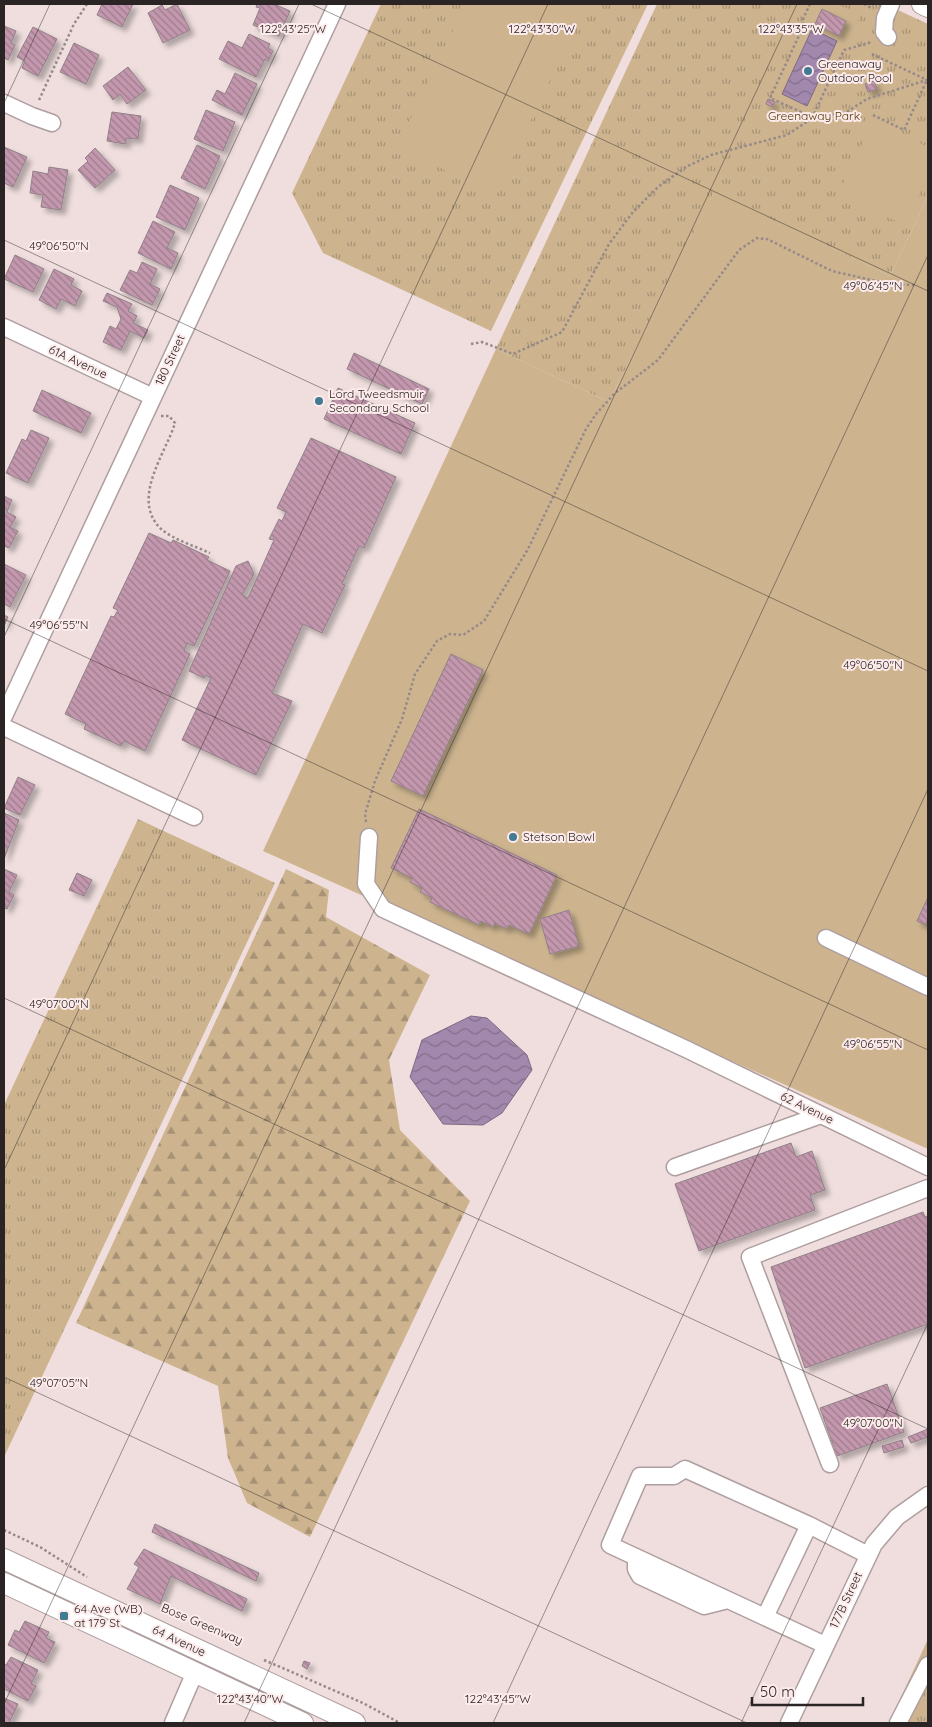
<svg xmlns="http://www.w3.org/2000/svg" width="932" height="1727" viewBox="0 0 932 1727" font-family="Quicksand,sans-serif">
<defs>
<pattern id="grass-tufts" width="24" height="20" patternUnits="userSpaceOnUse" patternTransform="scale(1.25)"><rect width="24" height="20" fill="#cdb48f"/><path d="M3 7l-1-3M5 7V3M7 7l1-3M15 17l-1-3M17 17v-4M19 17l1-3" fill="none" stroke="#a79275"/></pattern>
<pattern id="forest-firs" width="22" height="20" patternUnits="userSpaceOnUse" patternTransform="scale(1.25)"><rect width="22" height="20" fill="#cdb48f"/><path d="M5 1l3.5 6h-7zM16 11l3.5 6h-7z" fill="#a79275"/></pattern>
<pattern id="water-waves" width="16" height="10" patternUnits="userSpaceOnUse" patternTransform="scale(1.25)"><rect width="16" height="10" fill="#a288ac"/><path d="M0 5q4-4 8 0t8 0" fill="none" stroke="#846f8c"/></pattern>
<pattern id="building-back-hatch" width="6" height="6" patternUnits="userSpaceOnUse" patternTransform="scale(1.25)"><rect width="6" height="6" fill="#c397ad"/><path d="M-1 5l2 2M0 0l6 6M5-1l2 2" fill="none" stroke="#9f7b8d"/></pattern>
<filter id="shadow"><feDropShadow dx="4.5" dy="4.5" stdDeviation="2.5" flood-color="#0004"/></filter>
</defs>
<rect width="100%" height="100%" fill="#f0dede"/>
<path fill="url(#grass-tufts)" d="M381 4H648L491 331 323 253 292 193Z
M657 4H885L928 24V196L890 276 714 193 609 402 496 349Z
M138 819 275 883 4 1457V1105Z
M928 1639V1723H889Z"/>
<path fill="url(#forest-firs)" d="M286 869 329 890 326 917 430 975 389 1060 400 1130 470 1201 310 1537 247 1503 228 1458 218 1386 76 1323Z"/>
<path fill="#cdb48f" d="M466 4H587L495 194 397 147Z
M811 4H837L861 15 849 41 843 45 810 115 772 97 804 28V19Z
M873 121 928 147V175L905 225 838 194Z
M714 192 890 276 928 196V1149L263 851 496 349 609 402Z"/>
<path fill="url(#water-waves)" stroke="#7e6a83" d="M812 29 837 41 807 106 782 94Z
M471 1016 487 1018 527 1055 532 1070 502 1113 483 1125 443 1124 410 1077 422 1040Z"/>
<path fill="url(#building-back-hatch)" stroke="#8f8187" filter="url(#shadow)" d="M102 4H133L122 27 97 15Z
M177 4 190 30 163 43 148 13 162 5 165 10Z
M257 4H274L290 11 279 36 253 25 260 8 256 7Z
M822 9 846 21 839 36 815 24Z
M4 26 16 31 11 43 15 45 8 60 4 58Z
M33 27 57 39 38 76 22 68 25 61 17 57Z
M249 34 270 44 268 48 273 51 268 61 265 59 256 77 219 59 228 41 242 48Z
M74 43 99 55 86 84 60 72Z
M128 67 146 90 127 104 120 94 113 100 103 86Z
M235 73 257 84 242 115 212 100 217 90 225 94Z
M874 81 877 89 868 92 865 84Z
M768 99 775 102 772 107 766 104Z
M206 110 235 122 223 151 194 139Z
M112 112 141 116 138 139 126 138V144L107 141Z
M197 145 220 156 205 189 181 178Z
M4 147 27 157 13 187 4 183Z
M95 148 115 170 95 188 78 170 88 161 85 158Z
M49 167 68 170 61 210 41 207 43 195 30 193 33 171 48 174Z
M170 185 199 198 185 230 156 217Z
M153 221 175 232 167 248 178 253 171 269 138 253Z
M15 255 44 269 33 292 4 279Z
M142 262 157 269 150 284 160 289 152 305 120 290 130 270 137 273Z
M54 269 74 279 71 285 82 291 75 306 61 299 56 309 39 300Z
M107 293 132 304 128 311 137 316 133 323 148 330 144 338 130 331 121 350 103 342 110 326 116 329 121 319 117 307 103 301Z
M354 353 429 389 422 404 347 369Z
M338 388 415 423 401 454 324 419Z
M42 390 91 413 81 433 33 411Z
M31 430 49 438 28 483 6 473 22 439 26 441Z
M311 438 396 477 364 548 359 546 342 584 345 585 322 633 303 624 272 693 292 701 256 775 182 740 211 678 206 675 204 678 189 671 236 566 248 561 254 574 242 595 248 598 274 540 269 539 279 519 282 521 286 512 277 508Z
M4 496 12 500 7 512 16 517 10 527 18 531 9 548 4 546Z
M149 533 171 543 173 540 209 557 207 560 230 571 194 646 187 643 184 651 190 654 145 751 124 741 121 746 84 729 86 724 65 714 111 616 114 617 118 610 113 608Z
M4 564 26 575 10 607 4 604Z
M4 615 8 617 4 626Z
M451 654 483 670 423 796 391 781Z
M18 777 35 785 20 815 4 808Z
M419 809 557 875 529 934 509 925 507 929 495 923 493 927 481 921 479 925 430 902 432 898 420 892 422 888 410 882 412 878 391 868Z
M4 813 19 820 4 859Z
M4 869 17 875 9 892 14 895 7 909 4 908Z
M77 873 92 880 84 896 69 890Z
M928 897V919L925 925 917 921Z
M569 910 579 946 550 954 540 919Z
M791 1143 796 1157 812 1151 825 1190 810 1195 815 1210 699 1251 675 1184Z
M923 1212 925 1217 928 1216V1324L805 1368 771 1267Z
M887 1384 904 1432 837 1456 820 1408Z
M928 1429V1437L911 1443 908 1437Z
M902 1440 904 1447 884 1453 882 1446Z
M155 1524 259 1573 256 1581 152 1532Z
M144 1549 247 1599 242 1611 171 1576 160 1604 127 1589 139 1567 134 1564Z
M25 1621 49 1632 46 1638 55 1642 44 1663 8 1645 15 1630 19 1632Z
M11 1657 38 1670 31 1684 36 1686 28 1701 4 1689V1664L6 1665Z
M304 1661 310 1663 307 1669 302 1666Z
M4 1698 18 1704 9 1723H4Z"/>
<g fill="none" stroke-linecap="round" stroke-linejoin="round">
<defs>
<path id="minor" d="M888 37 884 32 885 18 891 4
M4 103 32 116 52 123
M4 327 153 397
M4 716 337 4
M4 727 194 817
M369 837 366 884 383 909 686 1049 928 1167
M826 938 928 987
M675 1167 821 1115
M830 1464 750 1257 928 1188
M809 1525 868 1555
M636 1557V1569L640 1576 704 1606 728 1600
M765 1617 809 1525 685 1469 674 1476H640L610 1545 825 1645
M173 1723 195 1672
M789 1723 874 1544 897 1517 928 1495
M898 1723 928 1665"/>
<path id="major" d="M922 4 928 7
M4 1559 355 1723
M4 1583 303 1723"/>
</defs>
<use href="#minor" stroke="#af9e9f" stroke-width="19"/>
<use href="#major" stroke="#af9e9f" stroke-width="22"/>
<path stroke="#968989" stroke-width="2.5" stroke-dasharray="2.5 2.5" stroke-linecap="butt" d="M810 4 803 19V27L770 98 812 117
M839 4H841
M864 4 873 9
M872 54 927 80
M39 100 74 24 87 4
M873 115 904 130 927 80
M812 118 844 50 869 43 870 40
M471 344 482 342 513 354 562 332 609 244 633 212 658 187 686 167 711 155 787 135 814 117 845 113 867 99 927 80
M161 416H169L175 423C166 453 130 499 161 529 174 540 195 546 210 553
M366 822 365 814 375 781 402 719 415 674 437 641 450 634 463 635 484 621 528 549 586 429 596 414 614 394 658 360 739 250 757 238 767 239 832 271 889 284 915 285
M4 1530 40 1547 87 1577
M264 1660 363 1703 400 1723"/>
<use href="#minor" stroke="#fff" stroke-width="16"/>
<use href="#major" stroke="#fff" stroke-width="20"/>
</g>
<path fill="none" stroke="#2a2424" stroke-width="1" stroke-opacity="0.45" d="M311 4 928 291M4 103 50 4M4 240 928 671M4 619 928 1050M4 637 299 4M4 998 928 1429M4 1170 548 4M4 1377 747 1723M4 1704 797 4M244 1723 928 255M493 1723 928 789M741 1723 928 1323"/>
<g fill="#407a93" stroke="#fdebeb" stroke-width="2">
<circle cx="808" cy="71" r="5"/>
<circle cx="319" cy="401" r="5"/>
<circle cx="513" cy="837" r="5"/>
<rect x="59" y="1611" width="10" height="10" rx="2.5"/>
</g>
<g text-anchor="middle" stroke-width="4" stroke-linejoin="round" paint-order="stroke">
<g font-size="12" fill="#2a2424" stroke="#fdebeb" text-anchor="start">
<text x="818" y="68">Greenaway<tspan x="818" dy="14">Outdoor Pool</tspan></text>
<text x="329" y="398">Lord Tweedsmuir<tspan x="329" dy="14">Secondary School</tspan></text>
<text x="523" y="841">Stetson Bowl</text>
<text x="74" y="1613">64 Ave (WB)<tspan x="74" dy="14">at 179 St</tspan></text>
</g>
<g font-size="12" fill="#543806" stroke="#fdebeb">
<text x="814" y="120">Greenaway Park</text>
</g>
<g font-size="12" fill="#2a2424" stroke="#fdebeb">
<text transform="translate(170 360) rotate(-65)" y="4">180 Street</text>
<text transform="translate(78 362) rotate(25)" y="4">61A Avenue</text>
<text transform="translate(807 1108) rotate(26)" y="4">62 Avenue</text>
<text transform="translate(846 1600) rotate(-65)" y="4">177B Street</text>
<text transform="translate(202 1624) rotate(23)" y="4">Bose Greenway</text>
<text transform="translate(179 1641) rotate(25)" y="4">64 Avenue</text>
</g>
</g>
<g font-size="12" text-anchor="middle" fill="#2a2424" stroke="#fdebeb" stroke-width="4" stroke-linejoin="round" paint-order="stroke">
<text x="293" y="33">122°43'25"W</text>
<text x="542" y="33">122°43'30"W</text>
<text x="791" y="33">122°43'35"W</text>
<text x="59" y="250">49°06'50"N</text>
<text x="873" y="290">49°06'45"N</text>
<text x="59" y="629">49°06'55"N</text>
<text x="873" y="669">49°06'50"N</text>
<text x="59" y="1008">49°07'00"N</text>
<text x="873" y="1048">49°06'55"N</text>
<text x="59" y="1387">49°07'05"N</text>
<text x="873" y="1427">49°07'00"N</text>
<text x="250" y="1703">122°43'40"W</text>
<text x="498" y="1703">122°43'45"W</text>
</g>
<rect width="932" height="1727" fill="none" stroke="#2a2424" stroke-width="10"/>
<path d="M752 1697v8h111v-8" fill="none" stroke="#2a2424" stroke-width="2.5"/>
<text x="760" y="1697" font-size="15" fill="#2a2424" stroke="#fdebeb" stroke-width="4" paint-order="stroke">50 m</text>
</svg>
